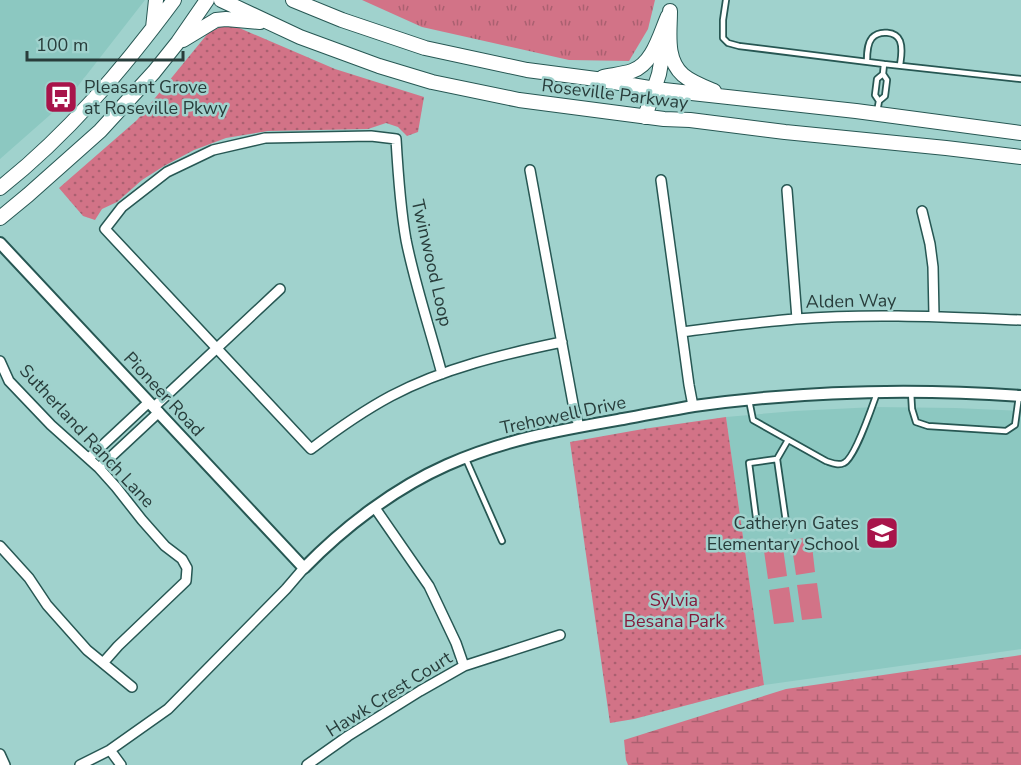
<svg xmlns="http://www.w3.org/2000/svg" width="1021" height="765" viewBox="0 0 1021 765" font-family="'Nunito Sans',sans-serif">
<defs>
<pattern id="grass-tufts" width="24" height="20" patternUnits="userSpaceOnUse" patternTransform="scale(1.5)"><rect width="24" height="20" fill="#d27387"/><path d="M3 7l-1-3M5 7V3M7 7l1-3M15 17l-1-3M17 17v-4M19 17l1-3" fill="none" stroke="#aa6070"/></pattern>
<pattern id="wetland-marsh" width="20" height="14" patternUnits="userSpaceOnUse" patternTransform="scale(1.5)"><rect width="20" height="14" fill="#d27387"/><path d="M1 5h8M5 5V1M11 12h8M15 12V8" fill="none" stroke="#aa6070"/></pattern>
<pattern id="park-dots" width="8" height="8" patternUnits="userSpaceOnUse" patternTransform="scale(1.5)"><rect width="8" height="8" fill="#d27387"/><path d="M2 2h.1M6 6h.1" fill="none" stroke="#aa6070" stroke-width="1.8" stroke-linecap="round"/></pattern>
</defs>
<rect width="100%" height="100%" fill="#a0d2cd"/>
<path fill="#8cc8c1" d="M0 0H145L67 100 0 159Z
M875 407 955 408 1021 411V649L764 685 726 417 795 411Z"/>
<path fill="url(#grass-tufts)" d="M362 0H655L648 29 629 61 569 60 422 27Z"/>
<path fill="url(#wetland-marsh)" d="M1021 655V765H628L626 760 624 740 786 689Z"/>
<path fill="url(#park-dots)" d="M223 26 237 27 335 69 424 97 418 132 407 136 398 127 386 123 368 129 268 131 226 138 194 150 164 166 142 180 117 202 102 209 95 220 83 216 59 188 137 120 209 32Z
M726 417 764 685 634 719 610 723 570 442 643 429Z"/>
<path fill="#d27387" d="M811 537 815 572 796 575 791 540Z
M782 541 787 576 768 579 763 544Z
M817 583 822 618 802 620 797 585Z
M789 587 794 622 774 624 769 590Z"/>
<g fill="none" stroke-linecap="round" stroke-linejoin="round">
<defs>
<path id="service" d="M726 0 723 20V38L728 43 739 46 884 64
M867 61C867 54 867 44 872 38 879 30 896 31 900 41 903 49 901 58 900 65
M879 101 885 96 887 80 883 74 884 64 1021 79
M877 112 879 101 875 95 877 79 883 74
M911 392 912 409 916 422 928 426 1006 431 1015 425 1019 396
M749 400 753 420 826 461C832 463 838 466 844 463 855 458 872 407 877 393
M465 457 502 541
M777 459 786 522 757 525 749 463 777 459 788 440"/>
<path id="minor" d="M530 170 574 409 579 426
M661 180 689 385 693 406
M787 190 797 319
M922 211 930 244 933 267 934 316
M682 332C720 327 758 322 796 319 871 313 946 317 1021 320
M0 361 9 381 51 425 99 468 116 487 142 520 165 546 182 559 187 568 186 581 118 646 103 663
M442 374C430 329 415 285 406 240 400 206 398 173 396 139L371 136 265 138 213 150 167 172 122 207 105 229 311 449C336 430 363 411 391 396 444 368 504 354 562 342
M154 407 280 289
M89 458 149 402
M99 468 159 412
M375 508 429 586 456 643 464 666
M0 546 29 578 47 605 87 650 132 687
M110 750 121 765
M0 754 5 765
M80 765 110 750 168 709 286 589 304 568
M307 765 348 736 420 691 464 666 560 635"/>
<path id="tertiary" d="M0 243 304 568C344 527 395 488 447 465 506 439 560 430 623 419 646 415 670 410 694 406 802 391 912 388 1021 396"/>
<path id="primary" d="M221 0 300 37 379 66 432 82 519 100 664 119 690 120 785 132 946 148 1021 157
M293 0 342 20 425 48 527 70 596 79 655 89 856 111 1021 133
M670 11C670 33 665 59 683 75 691 82 704 87 714 91
M153 28 156 0
M183 40 216 20 226 19 260 22
M603 77C612 75 623 74 632 71 653 64 660 34 668 16
M645 117 659 74 665 40
M0 188C67 135 123 69 174 0
M0 218 28 195 100 131 154 72 178 42 207 0"/>
</defs>
<use href="#service" stroke="#275753" stroke-width="8"/>
<use href="#minor" stroke="#275753" stroke-width="12"/>
<use href="#tertiary" stroke="#275753" stroke-width="14"/>
<use href="#primary" stroke="#275753" stroke-width="16"/>
<use href="#service" stroke="#fff" stroke-width="4.5"/>
<use href="#minor" stroke="#fff" stroke-width="9"/>
<use href="#tertiary" stroke="#fff" stroke-width="10"/>
<use href="#primary" stroke="#fff" stroke-width="14"/>
</g>
<defs>
<symbol id="bus-square" viewBox="-11 -11 22 22"><rect x="-9" y="-9" width="18" height="18" rx="4" fill="#a8144a" stroke="#a0d2cd"/><path d="M-5-6H5V4H4V6H2V4H-2V6H-4V4H-5ZM-3.5-4V0h7V-4ZM-3.5 1.2v1.5H-2V1.2ZM2 1.2v1.5H3.5V1.2Z" fill="#fff"/></symbol>
<symbol id="school-square" viewBox="-11 -11 22 22"><rect x="-9" y="-9" width="18" height="18" rx="4" fill="#a8144a" stroke="#a0d2cd"/><path d="M0-5L7-2L0 1L-7-2ZM-4 1L0 2.5L4 1V4Q0 6-4 4Z" fill="#fff"/></symbol>
</defs>
<g fill-rule="evenodd">
<use href="#bus-square" x="42" y="78" width="38" height="38"/>
<use href="#school-square" x="863" y="514" width="38" height="38"/>
</g>
<g text-anchor="middle" stroke-width="5" stroke-linejoin="round" paint-order="stroke">
<g font-size="18" fill="#283d3b" stroke="#a0d2cd" text-anchor="start">
<text x="84" y="93">Pleasant Grove<tspan x="84" dy="21">at Roseville Pkwy</tspan></text>
<text x="859" y="529" text-anchor="end">Catheryn Gates<tspan x="859" dy="21">Elementary School</tspan></text>
</g>
<g font-size="18" fill="#283d3b" stroke="#a0d2cd">
<text transform="translate(615 94) rotate(7)" y="6">Roseville Parkway</text>
<text transform="translate(432 263) rotate(77)" y="6">Twinwood Loop</text>
<text transform="translate(851 301) rotate(-1)" y="6">Alden Way</text>
<text transform="translate(164 394) rotate(47)" y="6">Pioneer Road</text>
<text transform="translate(563 415) rotate(-12)" y="6">Trehowell Drive</text>
<text transform="translate(87 436) rotate(47)" y="6">Sutherland Ranch Lane</text>
<text transform="translate(389 694) rotate(-32)" y="6">Hawk Crest Court</text>
</g>
<g font-size="18" fill="#831c3c" stroke="#a0d2cd">
<text x="674" y="606">Sylvia<tspan x="674" dy="21">Besana Park</tspan></text>
</g>
</g>
<path d="M27 51v9h156v-9" fill="none" stroke="#283d3b" stroke-width="3"/>
<text x="36" y="51" font-size="18" fill="#283d3b" stroke="#a0d2cd" stroke-width="4.5" paint-order="stroke">100 m</text>
</svg>
